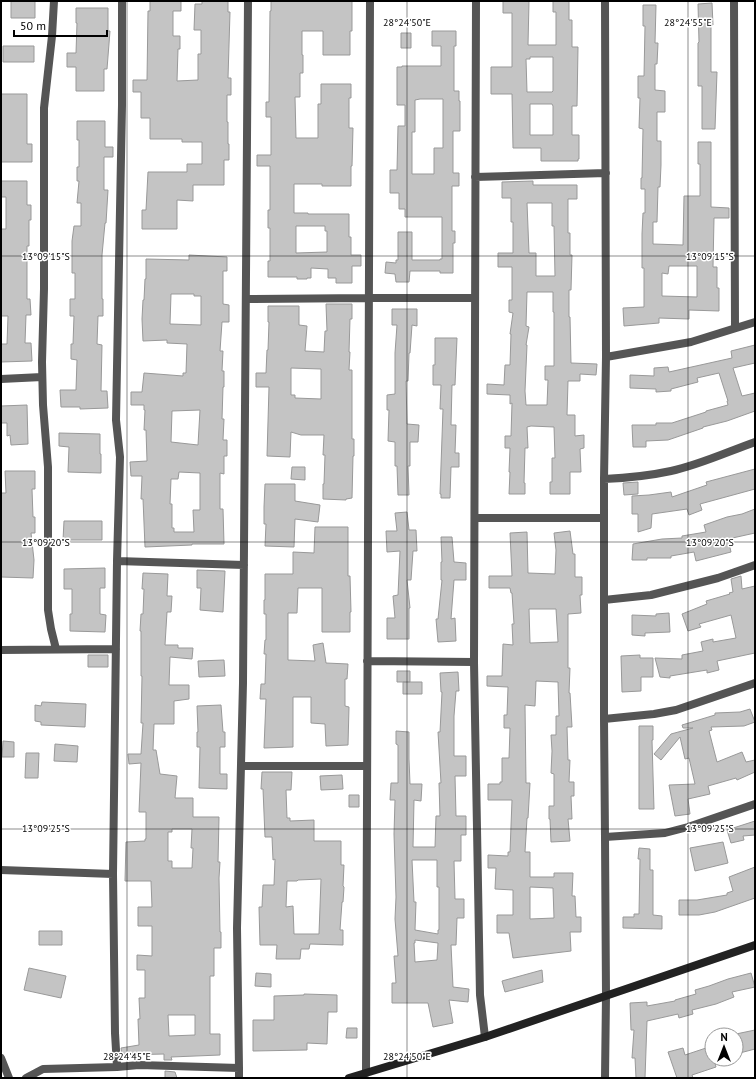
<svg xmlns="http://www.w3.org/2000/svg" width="756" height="1079" viewBox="0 0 756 1079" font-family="'PT Sans',sans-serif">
<rect width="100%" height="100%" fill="#fff"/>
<path fill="#c4c4c4" stroke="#999" fill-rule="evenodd" d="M11 1H35V18H11Z
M150 1H181V11H173V36H180V49H178L177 81 198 80V54H201V30H194L195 4H202V1H228V12H230L228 78H231V95H227V122H228V144H229V160H224V185H193V201L177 200V229H142V210H146L148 172H187V164H202V142H182V139H150V118H141V92H133V80H147L148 11H150Z
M271 1H352V31H350V55H323V31H302V55H303V73H300V97H295L296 138H318V104H321V84H351V98H349V128H353L352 166H351V186H322V184H294V213H308V214H349V237H351V255H361V266H352V283H336V278H328V269L311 268V278H307V279H297V277H268V261H270V228H268V210H270V166H257V155H271V117H266V102H269L270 11H271ZM296 226H325V231H327V252L296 253Z
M503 1H529L528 45H556V12H553V1H569V20H572V47H578L577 106H572V135H579V159H578V161H541V148H513L512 94H491V67H512V13H503ZM530 57H553V91L552 92H527L526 59H530ZM530 104H552L553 106V135H530Z
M712 3 713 25H711V72H717L715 129H702V86H698V43L699 42 698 4Z
M643 5H656L655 43H658L657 64H655V90L665 91V112H657V141H661V165L660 187H658L657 222H653V244L683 245 684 196H700V164H698V142H711V207L729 208V218H714L713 267H717V288H719V311L689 310V319L659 318V323L624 326 623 308 644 307V268H642V234L643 213H645V189H641V178H642L643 129 639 128 640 98H638V76H644L645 26H643ZM669 266H697V297L662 296V273L668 274Z
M76 8H108V31H110L107 69H104V91H76V67H67V53H76L77 23H76Z
M432 31H456V46H454V91H459V101H460V131H453V173H459V186H452V231H455V243H453V273H440V271H410L409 282H396L395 274 385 273 386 262 396 263V260H398V232H412V260H440V259H442V217H405V209H399V193H390V170H397L398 126H405V105H397V67H402V66H441V46H432ZM420 99H443V148H434V174H412V132H415V100Z
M401 33H411V48H401Z
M3 46H34V62H3Z
M1 94H27V144H32V162H1Z
M77 121H105V147H113V157H104V190H108L106 223H105L102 255V299H103V316H98L97 344 102 345 101 391H107L108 408 80 409V407H61L60 390H76L77 360 71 359V344H73L74 316H70V299H75V273H72V241L74 226H81V203H77L79 181H77V167H79V140H77Z
M1 181H27V205H31V220H29V246H27V299H30L31 315H26L25 343H31L32 361 1 362V344H7L8 316H1V229H6V197H1Z
M533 181V185H577V199H568V233H570V255H572L571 290H569V317H570L571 363 597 364 596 375 580 374V381H568L567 415H575V436L584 435V448L580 449 581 472H570V494H550V482H552V458H555L554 427 531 426 527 427 528 448H525L524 483H525V494H509L510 472H509L510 448H505V436H511L512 403 510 404V395L487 394V384L504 385 505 365H510L511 334H510L513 313 509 312V300H512V267H498V253H513V222H511V198H502V182ZM527 203H552V226H554L555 276H536V253H529ZM527 292H553V312H554V366H545V380H548L547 405H526L525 391 527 345H526L529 327 526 326Z
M189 255 227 257V271H223V304L229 305V322H222L220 351H223L222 371H224V387H223L222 419H224L223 440H227V456H224V474L220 473V509H223L224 544H192V545L145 547 143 499H141L142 476H131L130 462 147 461 146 430H144L145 410H144V405H131V392H142L144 373 183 376V373H186L187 344 167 343V340L143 341 142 319 143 300H144L145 279H146V259L189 260ZM171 294H194V296H201V325L170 324ZM200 410 198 445 171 442 172 411ZM179 472 200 473V510H193L194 532H174V528H172V504H170L171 479H178Z
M326 304H352V319H350L349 352H350L349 370H352V439H354V456H353L352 498 346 499V500L323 499V484H324L325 455H323L324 435H301L291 432 290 457 267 456 269 387H256V373H266L267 350H268L269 322H268V306H299V325L307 326 305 351 324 352 325 331H327ZM291 368 321 369V399L295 398V395H291Z
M392 309H417V326L412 325 410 353H409L408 381H406L407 424 419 425 418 442H410V466H408L409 495H398L397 466H395V442L388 441 389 410H387V395L395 394V353L397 325H392Z
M435 338H457L455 385H452L451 425H456L455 453H459V467H451L450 498H441V494H440L443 409H440L441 385H433V365H435Z
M755 345V363L733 368 742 396 755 393V411L727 421 703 427V428L668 440 646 441V447H633L632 425H656V423H672L706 412V411L728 405 727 401H728L719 373 697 378 698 382 671 389V391L656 392V389L630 388V375L654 376V368L668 367 669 372 732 358 731 351Z
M27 405 28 444 11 445 10 435 7 436V423H1V406Z
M59 433 100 434V454H101V473L68 472 69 447 59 446Z
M292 467H305V480L291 479Z
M755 469V489L700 504 702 510 689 515 687 509 652 514 651 528 638 532V514H632V496L649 495 671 492 672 497 707 485 706 482Z
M5 471H35V489H32L33 517H35V533H31L34 560 33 578 1 577V493H6Z
M638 482V494L624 495 623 483Z
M265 484H295V501L320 505 318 522 295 519 294 547 265 546 266 524H264V507Z
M755 509V533L728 539 731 552 696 561 694 552 671 556V558H647V560H632L633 544 662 539 682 538V536L706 532 704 525 727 517 742 514Z
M407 512 409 530H416L417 551H413L411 580H407L410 608H409V639H387V618H395L393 596 398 595 400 551 387 552 386 531H397L395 513Z
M64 521H102V540H63Z
M315 527H348V576H350L351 612H350V632H322V588H298L297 613H288V660L315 661 313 645 323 643 326 663 348 664 347 679H345V706L349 707 348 745 326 746 325 724 311 723V697H293V747L264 748 266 699H260L261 684H265L266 654H264L265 640H266V614H264V600H265V574H293V552L314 553Z
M570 531 573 554H575V577H582V595H580L581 613 568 614V668H570L569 693H570L572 727H567L568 760H570L569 782H574V796H571L572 819H568L570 841 551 842 550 819H549V806H554V774L551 773 552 751 551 735H556V716H559L558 682 536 681 535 706 525 705 526 783H530L528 818H527L525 852H530V877H554V873H573L572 896H575L576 917H581V932H570L571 951 513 958 509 933H497V915H513V890L495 889 496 868H488V855L508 856V852H510L512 800H488V784H500V782H502V758H509L510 728H504V715H507L508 687 487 686V676H502L503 644 513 645 512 624H514L512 593H511L510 588H489V576H512L510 533 527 532 528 573 555 574 556 550 554 533ZM529 609H556L558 642 530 643ZM530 887 553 888 554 918 530 919Z
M441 537H452L454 562 466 563V580H454L451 619 455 618 456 641 438 642 436 619H438L442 580H441V562H442Z
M105 568V588H100V614L106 615 105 632 70 631V614H72V589H64V569Z
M197 570 225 571 223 612 200 610 201 588H197Z
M143 573 168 574 167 596H172L171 612H167L165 645H178V648H193L192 659 170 657 169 685H189V699L174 701V724H154L153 750H156L160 774 177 776 175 798H193V817H219L218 862H220L219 878 220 932H221V948H214V976H210V1034H220V1055L171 1057 172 1060H164V1054L122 1055 121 1048 139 1045 138 1019H140L139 998H145V970H137V955L152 956V926H138V907H152L151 881H125L126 842 145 841V839H146V812H139L141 763 129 764 128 754H141L143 723H141L142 676H141V631H140L141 614H143L144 589H142ZM172 829H192L191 848H193L192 868H172V861H168V832H172ZM168 1015H195V1035L169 1036Z
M741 576 742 589 755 586V653L717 661 719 670 707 673V670L670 676V678L660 677 655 658 682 659V655L703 651 701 642 713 639V642L736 638 731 615 699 624 701 627 688 631 682 614 707 604 706 601 730 594 729 593 733 592 731 579Z
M669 613 670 632 645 633V636L632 635V615L656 616V614Z
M88 655H108V667H88Z
M640 655V658H653V677H641V691L622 692 621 656Z
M224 660 225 676 199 677 198 661Z
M397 671H410V682H397Z
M458 672 459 691H456L454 716V756H466V776H455L456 816H466V835H461V861H454L455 899H464V918H457L456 945H451L453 987 469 989 468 1002 449 1000 453 1023 433 1027 428 1003H392V983H396L394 956H398L395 919 396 897 394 834 395 800H390L391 783H398V745L396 744V731L409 732V759L410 784H422L421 801 414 800 413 847H435L436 816H440L439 783H441L438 732H440L442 692H441L440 673ZM412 860H437V887H439V930H438V934L415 930 416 902H414ZM415 940 438 943 437 960 415 962 414 943H415Z
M403 682H422V694H403Z
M42 702 86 704 85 727 41 725V722L35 721V705L41 706Z
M221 705 223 732H225V747H220V774H227V789L199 788 200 747H197V732H198L197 706Z
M750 709 755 722 744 726 711 727 712 730 709 731 717 762 742 752 746 762 755 760V772L737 780 736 778 708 786 710 794 688 799 690 814 675 816 669 785 695 784 689 758 685 759 680 737 661 760 654 754 671 734 693 728H683L682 725 715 715V713L740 712Z
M639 726H653V740H652L654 809H639Z
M3 741 14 742V757H2Z
M55 744 78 746 77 762 54 761Z
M26 753H39L38 778H25Z
M262 772H292L291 790H286L287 818H290V821L314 820V841H341V865H344L343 886 344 887 343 902H342L340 930H343V945L310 944 309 949H301L300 959H276L277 945H260L259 907H262L263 885H274L275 859 273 860 272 837H265L263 789H261ZM321 879 319 934H294L293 906 286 907 287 881H297L298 880Z
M342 775 343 789 321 790 320 776Z
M349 795H359V807H349Z
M755 821V835L743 836 744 840 731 843 727 830Z
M723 842 728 863 695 871 690 848Z
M639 848 650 849V870H653V915L662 916V929L623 928V917H634V914H639L640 859H638Z
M755 867V898L715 912 699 915H679V900H697L727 895V893L733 891 729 877Z
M39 931H62V945H39Z
M29 968 66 976 61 998 24 990Z
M542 970 543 982 505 992 502 981Z
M256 973 271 974V987L255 986Z
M751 973 755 987 732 992 734 997 716 1004 692 1010 693 1014 679 1018 678 1014 647 1021 645 1078H636L635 1058H632L634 1030H631L630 1003 647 1002V1006L675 1001V1000L696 994 695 990 709 986 728 979Z
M304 994 337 995V1012H328L327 1044 307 1043V1050L253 1051V1020H274V996L304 995Z
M347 1028H357V1038H346Z
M755 1030V1049L736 1054V1034Z
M709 1047 712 1054V1059H714L716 1067 692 1075 693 1078H677L668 1052 683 1048 685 1055Z
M165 1071 175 1072 177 1078H165Z"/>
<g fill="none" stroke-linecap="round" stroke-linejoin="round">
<path stroke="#555" stroke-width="8" d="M54 1 52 36 44 108V289L42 362 43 405 48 467V610L51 629 56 649
M122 1V105L116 420 120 457 117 561 113 874 115 1033 117 1067 139 1065 239 1068V1078
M476 1 474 662 480 995 485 1037
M734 1 735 328
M475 177 606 173
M246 299 368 298H475
M606 357 691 342 755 322
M1 379 42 377
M604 479C626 478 648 476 671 471 699 465 727 452 755 442
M475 518H604
M117 561 244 565
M604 600 651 595 718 578 755 565
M1 650 116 649
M367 661 474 662
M604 719 654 714 676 710 755 683
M241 766H367
M605 837 665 833 688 827 755 804
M1 870 113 874
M1 1058 9 1078
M239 1068 237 928 243 683 248 1
M366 1073 370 1
M26 1078 43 1069 117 1067
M605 1078 606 996 605 837 604 719V479L606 357 605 1"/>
<path stroke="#222" stroke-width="8" d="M349 1078 485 1037 755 945"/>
</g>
<path fill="none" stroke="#000" stroke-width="1" stroke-opacity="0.45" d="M127 1V1078M407 1V1078M688 1V1078M1 256H755M1 542H755M1 829H755"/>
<g font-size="10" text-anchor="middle" fill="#000" stroke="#fff" stroke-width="3" stroke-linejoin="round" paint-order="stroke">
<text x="407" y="26">28°24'50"E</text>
<text x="688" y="26">28°24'55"E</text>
<text x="46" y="260">13°09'15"S</text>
<text x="710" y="260">13°09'15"S</text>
<text x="46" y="546">13°09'20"S</text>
<text x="710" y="546">13°09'20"S</text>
<text x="46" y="832">13°09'25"S</text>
<text x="710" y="832">13°09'25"S</text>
<text x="127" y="1060">28°24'45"E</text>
<text x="407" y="1060">28°24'50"E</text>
</g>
<rect width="756" height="1079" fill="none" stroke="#000000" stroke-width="4"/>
<g transform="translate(724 1047)"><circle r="19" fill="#ffffff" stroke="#999999"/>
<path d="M0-3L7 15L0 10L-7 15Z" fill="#000000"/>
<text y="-6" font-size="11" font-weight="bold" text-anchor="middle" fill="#000000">N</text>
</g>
<path d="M14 30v6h93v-6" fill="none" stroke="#000000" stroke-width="2"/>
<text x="20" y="30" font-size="12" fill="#000000" stroke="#ffffff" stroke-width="3" paint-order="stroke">50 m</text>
</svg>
